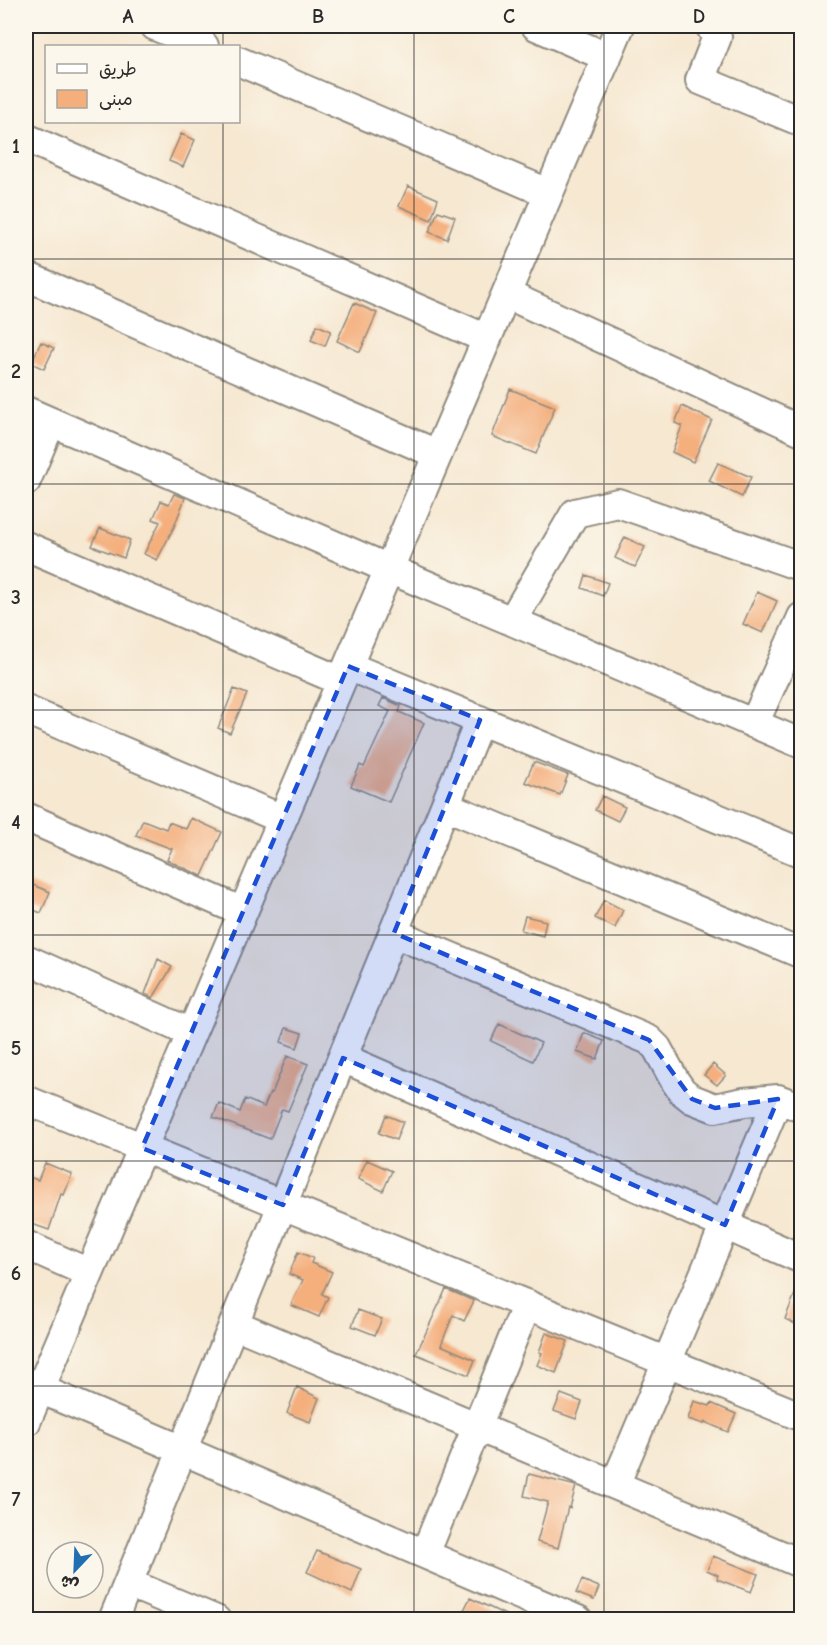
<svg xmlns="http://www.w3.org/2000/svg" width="827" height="1645" viewBox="0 0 827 1645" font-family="'Comic Neue','Playpen Sans Arabic',sans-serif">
<rect width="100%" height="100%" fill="#fbf7ec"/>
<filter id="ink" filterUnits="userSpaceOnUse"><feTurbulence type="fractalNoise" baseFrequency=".0167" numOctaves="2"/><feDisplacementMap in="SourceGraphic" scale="12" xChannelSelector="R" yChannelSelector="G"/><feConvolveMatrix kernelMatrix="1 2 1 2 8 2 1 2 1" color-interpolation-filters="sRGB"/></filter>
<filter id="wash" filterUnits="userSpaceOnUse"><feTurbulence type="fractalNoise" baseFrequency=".008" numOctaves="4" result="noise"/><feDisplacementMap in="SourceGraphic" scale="24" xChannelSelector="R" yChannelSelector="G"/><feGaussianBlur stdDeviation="1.35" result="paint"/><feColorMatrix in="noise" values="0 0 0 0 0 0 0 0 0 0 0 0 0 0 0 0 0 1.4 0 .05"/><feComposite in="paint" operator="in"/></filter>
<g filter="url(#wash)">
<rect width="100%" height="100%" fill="#f6e8d1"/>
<g id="blocks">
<path fill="#f4af7d" d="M181 134 195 140 183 167 169 161Z
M408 186 438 199 431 220 399 206Z
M438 211 455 217 447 239 429 232Z
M354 303 377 313 360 352 337 341Z
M317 325 331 331 325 346 311 340Z
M41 342 54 348 44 369 31 363Z
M510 389 555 407 536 454 492 436Z
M682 406 712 420 693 462 672 452 682 426 675 423Z
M718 463 751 477 742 497 709 481Z
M174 494 185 498 174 527 157 560 144 554 160 522 153 519 161 501 169 504Z
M100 528 130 540 124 558 92 546Z
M625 537 645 547 635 567 615 558Z
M586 575 608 583 603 596 582 588Z
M757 592 777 601 763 633 743 624Z
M234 689 247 694 230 733 218 728Z
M383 698 401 706 399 712 424 723 389 802 351 786 360 765 364 767 390 711 379 706Z
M534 762 568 775 560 795 525 782Z
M602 796 625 807 618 821 595 810Z
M191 818 222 832 202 876 167 860 172 849 136 835 143 820 166 829 169 822 186 829Z
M26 882 50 892 41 913 26 907Z
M604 900 623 910 615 928 595 918Z
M525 916 546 921 543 936 521 930Z
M158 959 172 967 153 998 145 994Z
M499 1024 541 1043 533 1061 491 1041Z
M286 1028 302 1033 297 1048 281 1042Z
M584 1033 604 1041 597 1059 577 1052Z
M287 1056 308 1064 288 1111 282 1109 270 1139 213 1117 219 1103 240 1112 245 1099 264 1107 270 1093H272Z
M713 1064 726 1075 717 1085 704 1075Z
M386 1115 403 1122 396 1140 379 1133Z
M367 1160 392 1171 383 1191 358 1179Z
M45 1163 72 1174 64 1195 61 1194 49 1230 26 1222V1176L38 1180Z
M298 1252 313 1258 311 1263 332 1272 322 1294 328 1297 319 1317 291 1305 303 1280 289 1274Z
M801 1279V1327L785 1319Z
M446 1289 474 1301 464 1321 453 1315 441 1345 475 1360 469 1375 416 1354Z
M358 1310 382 1319 375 1335 352 1326Z
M546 1333 568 1341 556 1373 537 1365 542 1353 539 1352Z
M297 1387 319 1398 310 1422 287 1413Z
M561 1394 582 1402 576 1419 554 1411Z
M694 1401 710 1406 711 1403 736 1414 728 1432 705 1422 704 1424 688 1419Z
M529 1474 576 1486 570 1508 568 1507 558 1548 537 1542 548 1502 524 1496Z
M317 1551 361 1569 352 1593 307 1572Z
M713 1556 758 1574 751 1592 717 1579 718 1575 707 1570Z
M582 1580 599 1587 594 1600 576 1593Z
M470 1598 516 1620H459Z"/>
</g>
</g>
<g filter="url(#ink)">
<use href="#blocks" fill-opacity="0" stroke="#908a7e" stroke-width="1.5"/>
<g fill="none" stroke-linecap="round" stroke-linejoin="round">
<defs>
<path id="minor" d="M155 26 204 46
M536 26 607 57
M710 26 717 37 700 80 802 122
M238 61 548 193
M26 138 487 339
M26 276 437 454
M506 294 802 431
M26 411 389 569 802 744
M26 481 51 422
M26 546 341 681
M512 621 575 513 618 503 802 567
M348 666 802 853
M26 710 282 819
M754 724 802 617
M446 806 802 954
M26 817 243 912
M394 933 649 1040 657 1048 675 1081 682 1091 692 1099 715 1108 744 1102 778 1099 802 1108
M26 959 191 1033
M343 1058 802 1259
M26 1100 802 1417
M26 1245 89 1273
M234 1324 802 1564
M26 1383 578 1620
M26 1422 620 26
M615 1485 778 1099
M425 1554 527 1304
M128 1583 216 1620
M113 1620 480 720"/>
</defs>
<use href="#minor" stroke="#908a7e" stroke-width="32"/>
<use href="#minor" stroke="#fff" stroke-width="28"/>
</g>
</g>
<path fill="#1d4ed8" fill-opacity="0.2" stroke="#1d4ed8" stroke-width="4.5" stroke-dasharray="12 8" stroke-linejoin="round" d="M348 666 480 720 394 933 649 1040 692 1099 715 1108 778 1099 725 1225 343 1058 283 1205 142 1148Z"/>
<path fill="none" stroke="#2b2b2b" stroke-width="1.5" stroke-opacity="0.55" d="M223 26V46M414 26V1620M604 26V1620M223 122V1620M26 259H802M26 484H802M26 710H802M26 935H802M26 1161H802M26 1386H802"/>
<rect width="827" height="1645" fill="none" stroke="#fbf7ec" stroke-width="66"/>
<rect x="45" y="45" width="195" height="78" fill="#fbf7ec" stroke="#a8a59f" stroke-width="1.5"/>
<rect x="57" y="64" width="30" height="9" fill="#ffffff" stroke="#a8a59f" stroke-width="1.5"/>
<text x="99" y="75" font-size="18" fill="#2b2b2b">طريق</text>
<rect x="57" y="90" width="30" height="18" fill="#f4af7d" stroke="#a8a59f" stroke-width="1.5"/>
<text x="99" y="105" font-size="18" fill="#2b2b2b">مبنى</text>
<g transform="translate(75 1570) rotate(203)"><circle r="28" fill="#fbf7ec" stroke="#a8a59f" stroke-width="1.5"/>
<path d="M0-4.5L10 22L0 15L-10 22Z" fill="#1f6fb2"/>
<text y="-9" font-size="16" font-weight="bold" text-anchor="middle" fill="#2b2b2b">ش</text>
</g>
<rect x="33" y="33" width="761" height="1579" fill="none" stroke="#2b2b2b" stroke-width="2"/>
<g font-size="20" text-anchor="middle" font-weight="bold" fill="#2b2b2b">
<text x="128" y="23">A</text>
<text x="318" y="23">B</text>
<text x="509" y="23">C</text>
<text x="699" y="23">D</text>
<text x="16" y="153">1</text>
<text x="16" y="378">2</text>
<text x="16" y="604">3</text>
<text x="16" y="829">4</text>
<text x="16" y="1055">5</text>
<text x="16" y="1280">6</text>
<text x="16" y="1506">7</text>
</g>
</svg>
